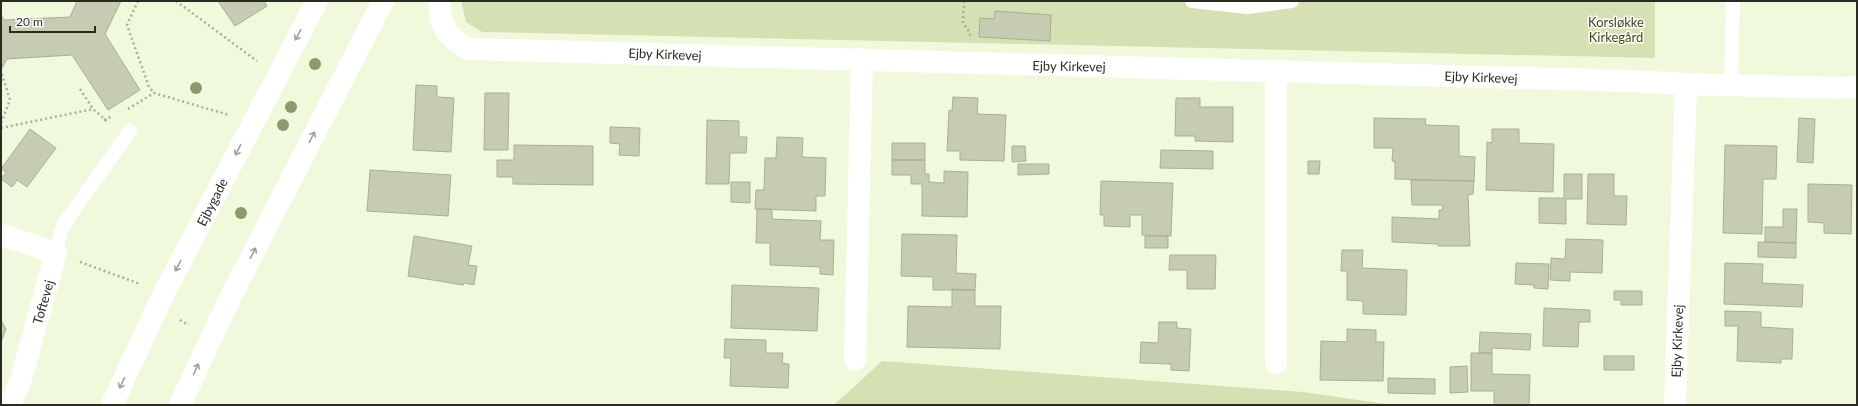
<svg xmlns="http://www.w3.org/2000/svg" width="1858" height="406" viewBox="0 0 1858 406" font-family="Lato,sans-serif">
<rect width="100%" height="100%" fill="#f1f9dd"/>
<path fill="#d5e1b3" d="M461 1H1655V58L482 32 466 22Z
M882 361 1303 392 1393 405H834Z"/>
<path fill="#c5ccb1" stroke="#a8af95" d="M77 1H121L105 34 140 90 108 110 72 55 7 59 1 70V15L4 20 70 17Z
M218 1H264L267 6 235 26Z
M995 11 1051 15 1050 41 979 37 980 18 994 19Z
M416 85 437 86V97L454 98 451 152 413 150Z
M485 93H509L508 150H484Z
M953 97 978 98 977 114 1006 115 1004 161 960 160V151H947L949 110 952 111Z
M1176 98H1200V107H1233V142L1195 141V136H1175Z
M1374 118 1426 119 1425 125 1459 126V156L1475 157 1474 181 1395 179V162L1392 161 1393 148H1374Z
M1799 118 1815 119 1813 163 1797 162Z
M707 120 739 121V137H747L746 153H730L729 184H706Z
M610 127 640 128 639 156 619 155 620 144 610 143Z
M30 129 56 148 27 187 17 180 12 187 1 179 6 172 1 169Z
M1492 129H1519V143L1554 144 1553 192 1486 190 1487 142 1492 143Z
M777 137 803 138 802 157 826 158 825 196H816V211L755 209 756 190H764L765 158H776Z
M892 143H925V160H892Z
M514 145 593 146V185L513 184V177H497V160H514Z
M1725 145 1777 146 1776 179H1763L1762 234 1723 233Z
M1012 146H1025L1026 161 1012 162Z
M1161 150 1213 151V169L1160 168Z
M892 160H925V174H929V182L944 183V171L968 172 967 217 922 216V184H911V175H892Z
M1308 161H1320L1319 174H1308Z
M1018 164H1049V174L1018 175Z
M370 170 451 175 448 216 367 211Z
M1564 174H1582V199H1566V224L1539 223V198H1564Z
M1588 174H1614V196H1627L1626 225 1587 224Z
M1411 180 1474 181 1473 194 1468 195 1470 246H1438V244L1392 242V217L1439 219V210H1442L1443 205H1412Z
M1101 181 1173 183 1171 236 1142 235V215H1130V227L1104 226V215H1100Z
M731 182H750V203L731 202Z
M1808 184 1852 185 1851 234 1824 233V223L1808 222Z
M757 209H772V219L821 221 820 240H834L833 275 820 274V267L770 265V243H756Z
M1783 209H1797L1796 243 1765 242V227H1783Z
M902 234 957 235 956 273 976 274 975 290H933V277L901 276Z
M414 236 472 246 468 265 477 266 474 285 464 283 463 285 408 276Z
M1145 236H1168V248H1145Z
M1566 239 1603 240 1602 273 1570 272V281L1550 280 1551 258 1565 259Z
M1758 242 1796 243V258L1758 257Z
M1342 250H1363L1362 268 1407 270 1406 315 1363 314V301L1347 300V271H1341Z
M1170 255H1216L1215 289H1187V270H1169Z
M1516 263 1549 264 1548 289 1534 288V285L1515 284Z
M1725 263 1763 264 1762 283 1803 285 1802 307 1724 304Z
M732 285 819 288 817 331 731 328Z
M952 289 975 290V306H1001L1000 349 907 347 908 306 952 307Z
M1614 291H1642V305H1621V300H1614Z
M1544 308 1590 310V322H1579L1578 347 1543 346Z
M1725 311 1761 312V327L1793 329 1792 359H1781V363L1737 361 1738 326H1725Z
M1 320 6 329 1 342Z
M1159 322H1177V328L1191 329 1189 371 1171 370V364L1140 363 1141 342 1158 343Z
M1347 329 1376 330V342H1384L1383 381 1320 380 1321 341 1347 342Z
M1480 332 1531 334 1530 350 1492 348V353H1479Z
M725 339 766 340V353H783L782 363 789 364 788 388 730 386 731 358H724Z
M1471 353H1492V374L1530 375 1529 405H1494V391H1471Z
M1604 356H1634V370H1604Z
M1467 366 1468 392 1450 393V367Z
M1388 378 1435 379V394L1388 393Z"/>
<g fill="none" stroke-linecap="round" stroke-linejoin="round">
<path stroke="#a8ae98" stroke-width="2.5" stroke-dasharray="2 3" stroke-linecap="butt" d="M138 1 127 25 149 87 154 93
M176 1 257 61
M964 1 963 23 970 33V38
M80 89 93 109 109 123
M128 109 154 93 229 115
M104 120 113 116
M1 123 10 100 2 74
M1 128 93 109
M80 262 140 284
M180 320 189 325"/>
<path stroke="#fff" stroke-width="14" d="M1192 1 1247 7 1292 1
M1731 85 1733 1
M56 253 61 232 66 221 130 131"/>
<path stroke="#fff" stroke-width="22" d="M440 1C437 24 449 39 469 49L1630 81 1686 84 1838 88 1857 87
M1276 71V363
M1 235 56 253 21 379 10 405
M855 360 862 59
M1675 405 1686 84"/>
<path stroke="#fff" stroke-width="22" d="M112 405 164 293 317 1
M180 405 229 300 383 1"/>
</g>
<g fill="#8e976d">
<circle cx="315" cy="64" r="6"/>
<circle cx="196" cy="88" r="6"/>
<circle cx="291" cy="107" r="6"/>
<circle cx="283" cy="125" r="6"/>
<circle cx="241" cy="213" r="6"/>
</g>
<defs><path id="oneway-shaft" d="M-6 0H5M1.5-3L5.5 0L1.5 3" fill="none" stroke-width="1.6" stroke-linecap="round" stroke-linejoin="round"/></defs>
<g stroke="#9fa09c">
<use href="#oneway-shaft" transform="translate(298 35) rotate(118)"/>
<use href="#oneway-shaft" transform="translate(312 137) rotate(-63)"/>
<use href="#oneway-shaft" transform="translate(238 150) rotate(117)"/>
<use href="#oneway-shaft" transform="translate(253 253) rotate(-63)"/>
<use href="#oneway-shaft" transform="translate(178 266) rotate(117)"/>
<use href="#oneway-shaft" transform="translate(196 369) rotate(-66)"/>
<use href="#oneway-shaft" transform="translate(122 383) rotate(115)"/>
</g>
<g text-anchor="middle" stroke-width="3" stroke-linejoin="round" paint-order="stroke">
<g font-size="13" fill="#3d4712" stroke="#fff">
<text x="1616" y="27">Korsløkke<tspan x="1616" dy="15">Kirkegård</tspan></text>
</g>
<g font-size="13" fill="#2a2c22" stroke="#fff">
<text transform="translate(665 54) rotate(2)" y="5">Ejby Kirkevej</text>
<text transform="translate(1069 66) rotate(1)" y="5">Ejby Kirkevej</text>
<text transform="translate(1481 77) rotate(2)" y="5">Ejby Kirkevej</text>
<text transform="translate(212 202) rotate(-63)" y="5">Ejbygade</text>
<text transform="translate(43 302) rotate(-74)" y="5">Toftevej</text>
<text transform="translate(1677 341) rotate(-88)" y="5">Ejby Kirkevej</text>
</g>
</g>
<rect width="1858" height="406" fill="none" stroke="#2a2c22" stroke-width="4"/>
<path d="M10 26v6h85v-6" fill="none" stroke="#2a2c22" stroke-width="2"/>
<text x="16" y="26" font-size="12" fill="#2a2c22" stroke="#ffffff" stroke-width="3" paint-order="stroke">20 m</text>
</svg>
